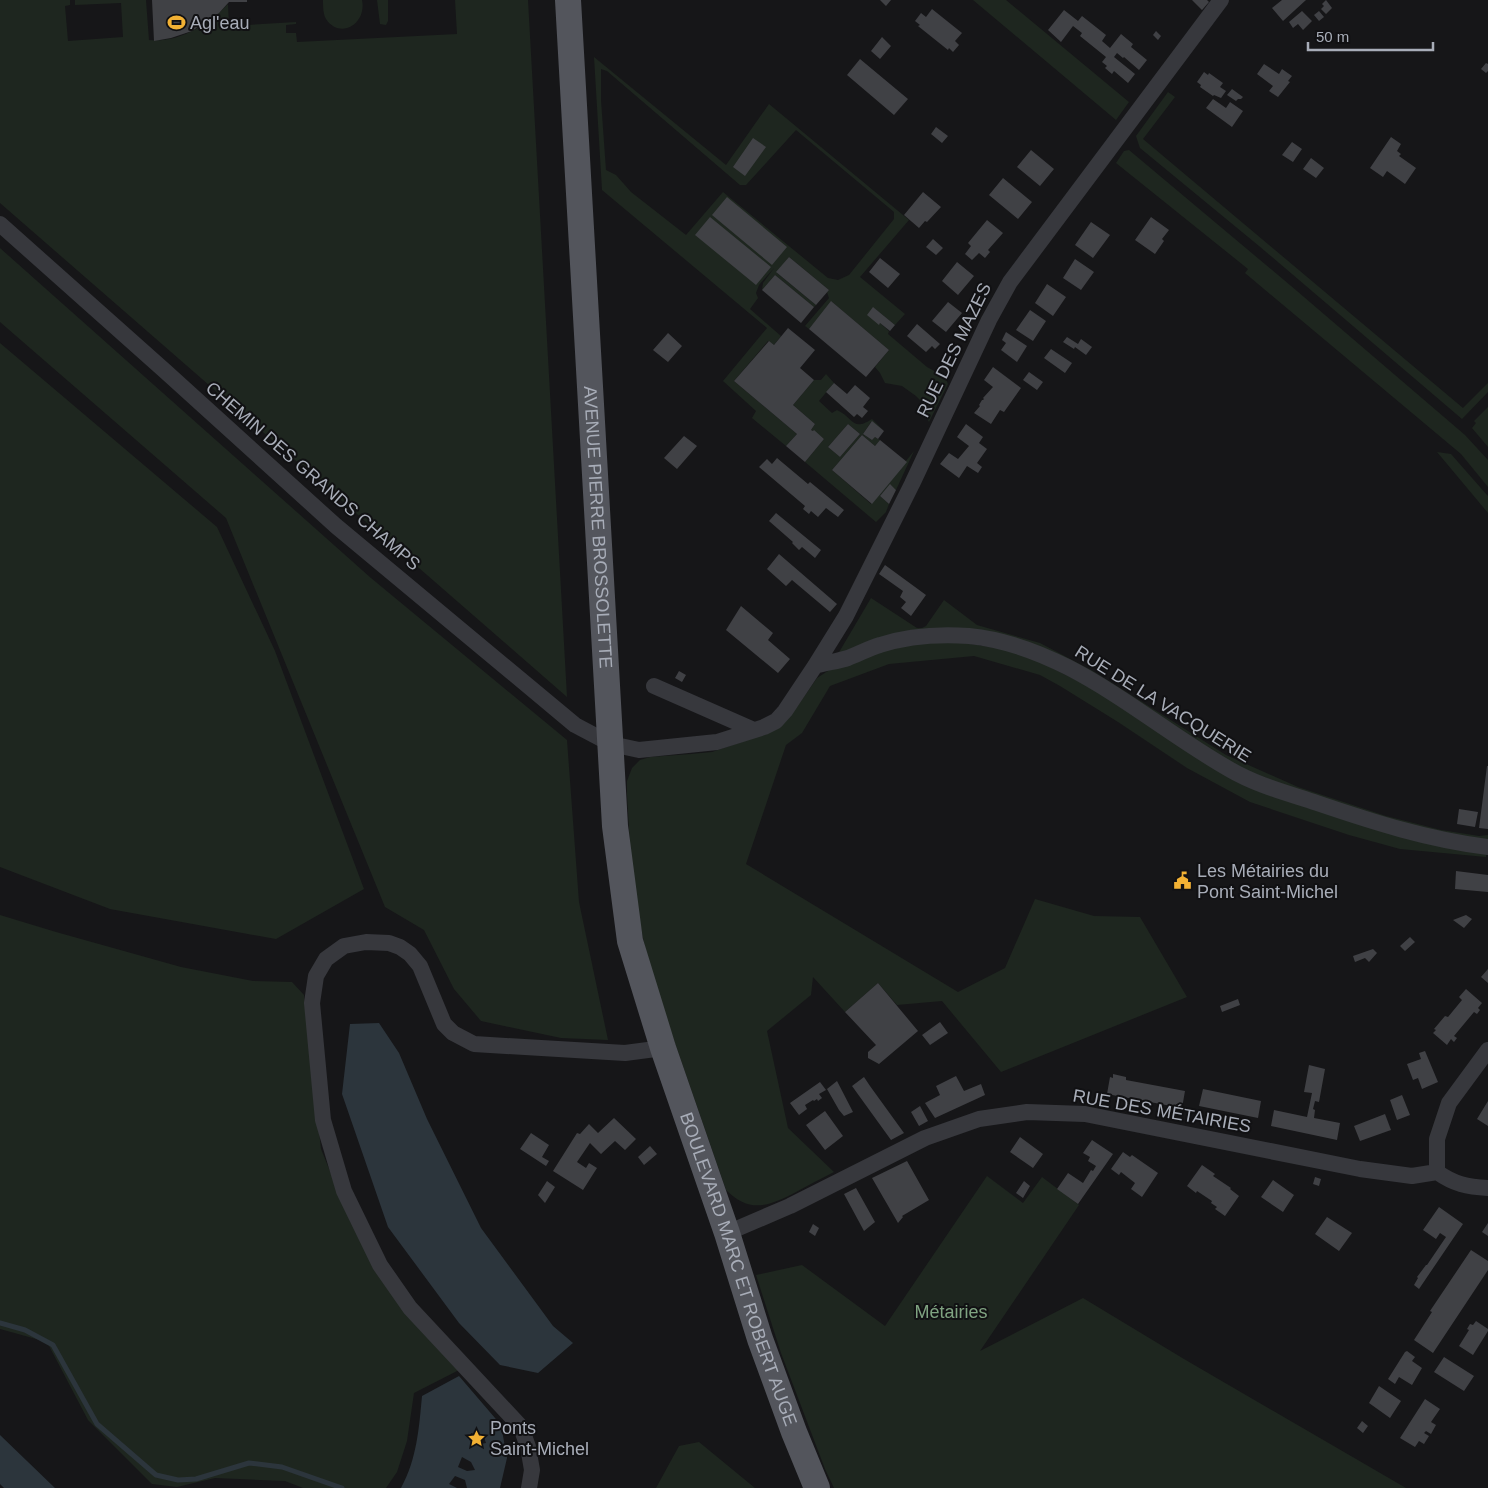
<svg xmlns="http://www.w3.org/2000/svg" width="1488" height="1488" viewBox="0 0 1488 1488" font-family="Arial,sans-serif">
<rect width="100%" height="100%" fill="#161618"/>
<path fill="#1e261f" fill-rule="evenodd" d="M0 0H70V5L65 6 68 41 123 37 121 3 75 5V0H146L149 40C179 43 208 25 228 4L229 26 296 22V24L286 25V33H296L297 42 457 34 455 0H528L567 697 0 203Z
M323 0H362C367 24 340 40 326 19 323 14 323 6 323 0Z
M377 0H388V21L386 25 380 24Z
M973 0H1006L1129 102 1116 120Z
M594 57 726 165 769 104 909 220 860 277 905 314 895 325 874 308 879 324 880 323 889 331 888 334 927 367 945 377 948 384 929 422 926 417V406L916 396 902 386 885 383 880 373 875 367 889 350 832 302 809 329 805 326 829 298 827 292 829 290 789 257 777 273 816 305 814 307 775 275 762 290 763 283 774 268 759 285 756 293 758 298 750 309 781 336 774 345 768 341 734 381 797 434 786 446 752 418 756 411 723 381 767 328 602 190ZM601 69 607 71 740 185H746L796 130 894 212V219L849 275 838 280 828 278 723 192 686 235 631 192 616 175 606 170 601 100Z
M1168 92 1175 97 1143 139 1463 408 1488 383V392L1462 419 1259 246 1140 148 1136 136Z
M1129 150 1297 291 1465 435 1488 460V487L1461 454 1245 273 1248 269 1116 163 1124 151Z
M0 248 371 578 567 740 579 902 608 1040 561 1038 481 1021 454 989 424 930 385 907 226 518 0 322Z
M0 343 217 527 275 651 364 889 276 939 110 909 0 867Z
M826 374 834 383 819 401 832 413 837 410C854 418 852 432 872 419L884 431 871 422 863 434 872 440 875 437 880 440 875 446 862 435 832 470 871 504 914 451 896 490 890 485 880 496 889 504 886 512 876 522 805 462 824 439 814 431 811 430 815 424 793 405 814 380H821ZM848 424 860 434 840 457 828 447Z
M1488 407V447L1472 428 1476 423 1474 421Z
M1437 452 1451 454 1487 495 1488 496V513Z
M871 598 917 628H922L926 626 944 600 977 625 1040 643 1093 671 1226 755 1298 787 1386 816 1441 830 1479 836 1488 835V842L1415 830 1235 768 1168 726 986 635 838 654Z
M937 639 1025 652 1091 685 1208 763 1487 851 1486 857 1400 849 1349 835 1250 802 1187 768 1118 722 1060 686 1040 675 974 656 889 664 830 686 802 733 786 745 746 864 958 992 1005 968 1035 899 1094 916 1140 917 1187 997 1001 1072 942 1001 897 1005 878 983 845 1012 813 977 811 995 767 1031 788 1128 834 1172C821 1179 808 1185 796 1192 769 1206 750 1214 726 1190L650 971 638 914 631 863 627 795V781L632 768 640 760 650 757 691 754 712 752 762 735 797 707 817 678 834 667 864 654Z
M0 915 56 932 181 967 253 981 292 982 304 995 321 1149 351 1223 459 1370 414 1393 407 1441 397 1472 386 1488H303L285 1481 215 1478 177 1487 152 1484 88 1420 47 1342 0 1329Z
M987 1176 1023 1203 1042 1177 1079 1205 980 1351 1083 1298 1184 1359 1406 1488H834L825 1469 781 1353 756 1275 802 1265 885 1326Z
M699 1442 755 1488H656L679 1446Z"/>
<path fill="#2c353c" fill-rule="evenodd" d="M379 1023 399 1053 427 1119 481 1228 553 1326 573 1343 538 1373 500 1365 459 1323 388 1227 342 1094 350 1024Z
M459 1376 501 1425 507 1458 500 1488H467L465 1480 455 1476 449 1484 457 1488H401C417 1459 419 1428 422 1396ZM471 1433 484 1437 486 1443 481 1444 469 1440ZM462 1457 471 1462 475 1470 467 1471 458 1467Z
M0 1435 55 1488H4L0 1484Z"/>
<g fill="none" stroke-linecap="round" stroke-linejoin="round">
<path stroke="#2c353c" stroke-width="5" d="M0 1323 25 1330 53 1345 97 1424 156 1475 178 1480 196 1479 249 1463 282 1467 342 1488"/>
</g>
<path fill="#404145" d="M152 0H247V2H229L219 13 192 31 171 38 154 41Z
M880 0H891L886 6Z
M1192 0H1207L1209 2 1202 10Z
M1282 0H1306L1283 21 1272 8Z
M1326 0 1332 8 1326 14 1321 9 1324 6 1322 4Z
M932 9 962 33 955 41 959 45 953 52 949 48 948 50 918 26 920 25 915 21 921 13 926 17Z
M1064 10 1078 21 1082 16 1106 35 1102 41 1110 48 1121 34 1133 44 1131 47 1147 60 1139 70 1124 57 1123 58 1117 53 1114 57 1135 74 1128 83 1114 71 1112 74 1105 68 1107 66 1102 62 1106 57 1080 36 1082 33 1073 26 1061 42 1048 30Z
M1302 11 1312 21 1303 30 1298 24 1293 28 1289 22Z
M1319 11 1324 17 1319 21 1314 15Z
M1156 31 1161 36 1158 40 1153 35Z
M882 37 891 46 880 59 871 51Z
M860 59 908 99 894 115 847 75Z
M1486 63 1488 64V71L1486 73 1481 69Z
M1264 64 1279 74 1282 69 1292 76 1288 81 1290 82 1278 97 1269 91 1273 86 1257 74Z
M1204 72 1208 75 1209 73 1223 83 1220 87 1226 91 1221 98 1214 95 1213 96 1200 87 1201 85 1197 82Z
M1232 89 1243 97 1241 99H1238L1236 101 1227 95Z
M1213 99 1226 108 1230 102 1243 111 1232 127 1206 108Z
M936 127 948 136 942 143 931 134Z
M1391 137 1401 144 1397 151 1401 154 1399 156 1416 168 1405 184 1387 171 1383 177 1370 168Z
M753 138 766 147 745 176 733 167Z
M1292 142 1302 149 1293 162 1282 155Z
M1031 150 1054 169 1040 186 1017 167Z
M1311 158 1324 168 1316 178 1303 169Z
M1003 178 1032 202 1018 219 989 195Z
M923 192 941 207 927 222 925 221 919 228 904 215Z
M727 197 787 247 772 265 712 215Z
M710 217 771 267 756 285 695 235Z
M1151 217 1169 230 1162 239 1164 241 1155 254 1135 240Z
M987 220 1003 233 988 250 990 252 985 258 979 253 972 260 965 254 971 246 968 243Z
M1091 222 1110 235 1093 258 1075 245Z
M933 239 943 248 936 255 926 247Z
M789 257 829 290 816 305 776 272Z
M880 258 900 274 888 288 869 272Z
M1075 259 1094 272 1081 290 1063 278Z
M957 262 974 276 958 295 942 281Z
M775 275 814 307 801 323 762 290Z
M1047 284 1066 297 1053 316 1035 303Z
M831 301 889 350 866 377 809 329Z
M948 302 962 313 946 332 932 321Z
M873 307 895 325 890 331 880 323 879 325 867 315Z
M1030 310 1046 321 1033 341 1016 330Z
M917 324 940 344 935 349 932 346 926 352 907 336Z
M788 328 815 350 800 368 814 380 793 405 815 424 811 430 813 431 814 430 824 439 805 462 786 446 797 434 734 381 769 341 774 345Z
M1006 332 1027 346 1017 362 1001 350 1006 343 1002 340Z
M668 333 682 346 668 362 653 350Z
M1067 337 1078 344 1081 339 1092 347 1086 355 1075 347 1074 349 1063 342Z
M1051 349 1072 363 1065 373 1044 358Z
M993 367 1021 388 1004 412 1000 410 991 424 974 413 980 406 979 405 982 400H983L984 399 983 398 993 387 984 380Z
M1029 372 1043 382 1037 390 1023 380Z
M834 383 847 394 855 385 870 398 863 407 868 411 862 418 857 414 854 417 826 392Z
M872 421 884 431 878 439 875 437 872 440 863 434Z
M848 424 860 434 840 457 828 447Z
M966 424 983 437 979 443 987 449 977 463 982 467 978 473 967 466 959 478 940 464 949 453 958 459 969 446 957 437Z
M862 435 875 446 880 440 907 462 872 504 832 470Z
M684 436 697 446 677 469 664 458Z
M777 458 808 484 810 482 844 510 838 517 826 508 818 517 811 511 809 514 803 509 805 506 759 467 767 459 772 464Z
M890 484 896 490 889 504 880 496Z
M776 513 821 550 815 558 802 547 799 550 792 543 793 542 769 521Z
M779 554 837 604 830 612 792 580 786 586 767 569Z
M885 565 926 595 911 616 901 608 906 602 900 597 903 591 879 574Z
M741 606 773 633 768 640 790 659 778 673 726 630Z
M679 671 686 675 682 682 675 678Z
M1487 766H1488V829L1479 828Z
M1459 809 1478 812 1475 827 1457 824Z
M1456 871 1488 875V892L1455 889Z
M1466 915 1472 919 1464 928 1453 920Z
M1410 937 1415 942 1405 951 1400 946Z
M1373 949 1377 953 1369 962 1365 958 1355 962 1353 956Z
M1488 969V983L1481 977Z
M878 983 918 1031 879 1064 868 1058V1052L876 1045 845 1012Z
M1466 989 1482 1003 1478 1008 1480 1010 1477 1014 1474 1012 1454 1036 1457 1038 1454 1042 1451 1039 1447 1045 1433 1033 1436 1030 1434 1029 1445 1016 1448 1017 1462 1000 1459 997Z
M1238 999 1240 1005 1222 1012 1220 1006Z
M940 1022 948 1033 930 1045 922 1035Z
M1425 1051 1438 1082 1422 1089 1418 1078 1413 1080 1407 1064 1421 1059 1419 1053Z
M1309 1065 1325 1069 1319 1102 1315 1101 1313 1109 1315 1110 1314 1118 1340 1123 1337 1140 1271 1126 1274 1110 1307 1117 1312 1093 1304 1092Z
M1113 1074 1126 1077V1080L1185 1091 1182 1108 1107 1094 1110 1077 1113 1078Z
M956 1076 964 1091 981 1084 985 1095 935 1118 925 1103 940 1095 936 1086Z
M864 1077 870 1086 904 1133 891 1140 852 1086Z
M837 1081 853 1112 844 1116 839 1110 827 1089Z
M820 1082 826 1090 819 1094 822 1098 818 1101 817 1099 814 1101 813 1100 805 1105 807 1109 799 1115 790 1103Z
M1203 1089 1261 1101 1258 1118 1199 1106Z
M1402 1095 1410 1115 1397 1120 1390 1100Z
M1488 1101V1126L1477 1119Z
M920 1106 928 1121 919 1126 911 1112Z
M825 1111 843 1136 825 1150 806 1125Z
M1385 1114 1391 1130 1360 1141 1354 1126Z
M614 1118 636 1139 625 1150 615 1141 601 1154 590 1143 577 1162 586 1168 589 1163 597 1168 583 1190 553 1171 577 1133 580 1134 589 1124 598 1133Z
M531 1133 549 1145 542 1157 549 1161 546 1166 520 1149Z
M1020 1137 1043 1154 1033 1168 1010 1152Z
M1092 1140 1113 1154 1078 1204 1057 1189 1068 1173 1083 1183 1091 1170 1093 1171 1096 1166 1088 1161 1090 1157 1083 1153Z
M650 1146 657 1154 644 1165 638 1157Z
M1123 1152 1130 1157 1132 1155 1158 1173 1142 1197 1131 1189 1135 1183 1121 1172 1119 1175 1111 1169Z
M907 1161 929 1200 902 1216 903 1217 898 1223 872 1178Z
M1202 1165 1215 1174 1213 1176 1231 1188 1230 1189 1239 1196 1225 1216 1215 1209 1217 1207 1211 1203 1212 1201 1197 1191 1196 1193 1187 1186Z
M1315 1177 1321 1179 1319 1186 1313 1184Z
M1273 1180 1294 1195 1283 1212 1261 1197Z
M547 1181 555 1187 545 1203 538 1195Z
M1024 1181 1030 1186 1023 1198 1016 1193Z
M856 1188 875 1222 864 1231 844 1194Z
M1439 1207 1463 1224 1419 1289 1414 1285 1418 1278 1417 1277 1426 1265H1427L1446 1237 1440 1233 1436 1239 1423 1230Z
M1327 1217 1352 1233 1339 1251 1315 1234Z
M1488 1223V1236L1482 1232Z
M813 1224 819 1228 815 1236 809 1232Z
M1471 1250 1488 1261V1270L1433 1353 1414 1340 1432 1312 1430 1311Z
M1476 1321 1488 1329V1331L1473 1355 1459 1346 1469 1330 1467 1329 1470 1324 1473 1325Z
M1407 1351 1415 1357 1412 1361 1422 1368 1412 1385 1399 1377 1395 1384 1388 1379 1405 1352Z
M1444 1357 1474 1376 1464 1391 1434 1372Z
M1379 1386 1401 1401 1390 1418 1369 1403Z
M1425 1399 1440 1409 1431 1422 1436 1425 1431 1434 1426 1431 1424 1433 1429 1436 1424 1444 1419 1441 1415 1447 1400 1438Z
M1362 1421 1368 1426 1363 1433 1357 1428Z"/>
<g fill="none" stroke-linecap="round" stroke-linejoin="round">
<path stroke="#37383d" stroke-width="16" d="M0 224 165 371 336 526 575 725 611 744 639 750 717 742 764 727 776 721 785 711 815 666 846 616 912 484 989 320 1010 282 1221 0
M815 666C826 663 838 661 848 658 859 654 869 648 880 645 908 636 940 634 969 636 1069 646 1146 722 1229 769 1256 785 1287 793 1317 803 1373 822 1429 840 1488 847
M654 686 754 730
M1437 1172V1139L1449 1103 1488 1050
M727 1233 790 1206 925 1138 979 1119 1027 1112 1085 1114 1360 1169 1412 1176 1437 1172C1454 1184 1467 1187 1488 1188
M529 1488 532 1470 528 1447 521 1427 410 1308 380 1265 344 1191 323 1120 312 1003 316 976 326 959 344 946 366 942 389 943 400 947 410 954 420 966 444 1024 453 1033 474 1044 625 1053 663 1048"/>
<path stroke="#53555c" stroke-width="26" id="s1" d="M568 0 615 826 630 941 663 1048 727 1233 760 1339 794 1432 817 1488"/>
</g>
<defs>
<symbol id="stadium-bare" viewBox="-9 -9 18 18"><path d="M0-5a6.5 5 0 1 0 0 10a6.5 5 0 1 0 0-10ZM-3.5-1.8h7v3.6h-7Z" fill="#f2b134" stroke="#111113" stroke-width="2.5" paint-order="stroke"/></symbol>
<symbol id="civic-bare" viewBox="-9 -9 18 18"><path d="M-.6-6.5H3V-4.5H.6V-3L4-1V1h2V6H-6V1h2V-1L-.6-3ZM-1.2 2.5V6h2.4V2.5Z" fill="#f2b134" stroke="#111113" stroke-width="2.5" paint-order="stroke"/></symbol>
<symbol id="sight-bare" viewBox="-9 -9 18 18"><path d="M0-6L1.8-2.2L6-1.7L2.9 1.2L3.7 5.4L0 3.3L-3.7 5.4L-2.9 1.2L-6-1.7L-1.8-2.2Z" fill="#f2b134" stroke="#111113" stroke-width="2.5" paint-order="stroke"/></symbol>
</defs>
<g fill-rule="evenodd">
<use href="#stadium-bare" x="164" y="10" width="25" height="25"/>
<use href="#civic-bare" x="1170" y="868" width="25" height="25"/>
<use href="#sight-bare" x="464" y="1426" width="25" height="25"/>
</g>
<g text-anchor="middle" stroke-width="4" stroke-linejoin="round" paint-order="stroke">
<g font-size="18" fill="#a8adb8" stroke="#111113" text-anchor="start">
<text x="190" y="29">Agl'eau</text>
<text x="1197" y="877">Les Métairies du<tspan x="1197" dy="21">Pont Saint-Michel</tspan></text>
<text x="490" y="1434">Ponts<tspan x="490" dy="21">Saint-Michel</tspan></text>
</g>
<g font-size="18" fill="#a8adb8" stroke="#111113">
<text transform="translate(954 350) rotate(-64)" y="6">RUE DES MAZES</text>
<text transform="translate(313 476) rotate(41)" y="6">CHEMIN DES GRANDS CHAMPS</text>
<text dy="6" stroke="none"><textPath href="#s1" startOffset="528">AVENUE PIERRE BROSSOLETTE</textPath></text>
<text transform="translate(1163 704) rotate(32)" y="6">RUE DE LA VACQUERIE</text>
<text transform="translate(1162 1111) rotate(10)" y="6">RUE DES MÉTAIRIES</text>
<text dy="6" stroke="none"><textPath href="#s1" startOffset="1289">BOULEVARD MARC ET ROBERT AUGE</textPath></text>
</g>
<g font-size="18" fill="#7fa381" stroke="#111113">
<text x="951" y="1318">Métairies</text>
</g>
</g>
<path d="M1308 42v8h125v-8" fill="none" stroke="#a8adb8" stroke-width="2.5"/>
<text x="1316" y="42" font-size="15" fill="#a8adb8" stroke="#111113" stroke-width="4" paint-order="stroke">50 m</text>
</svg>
